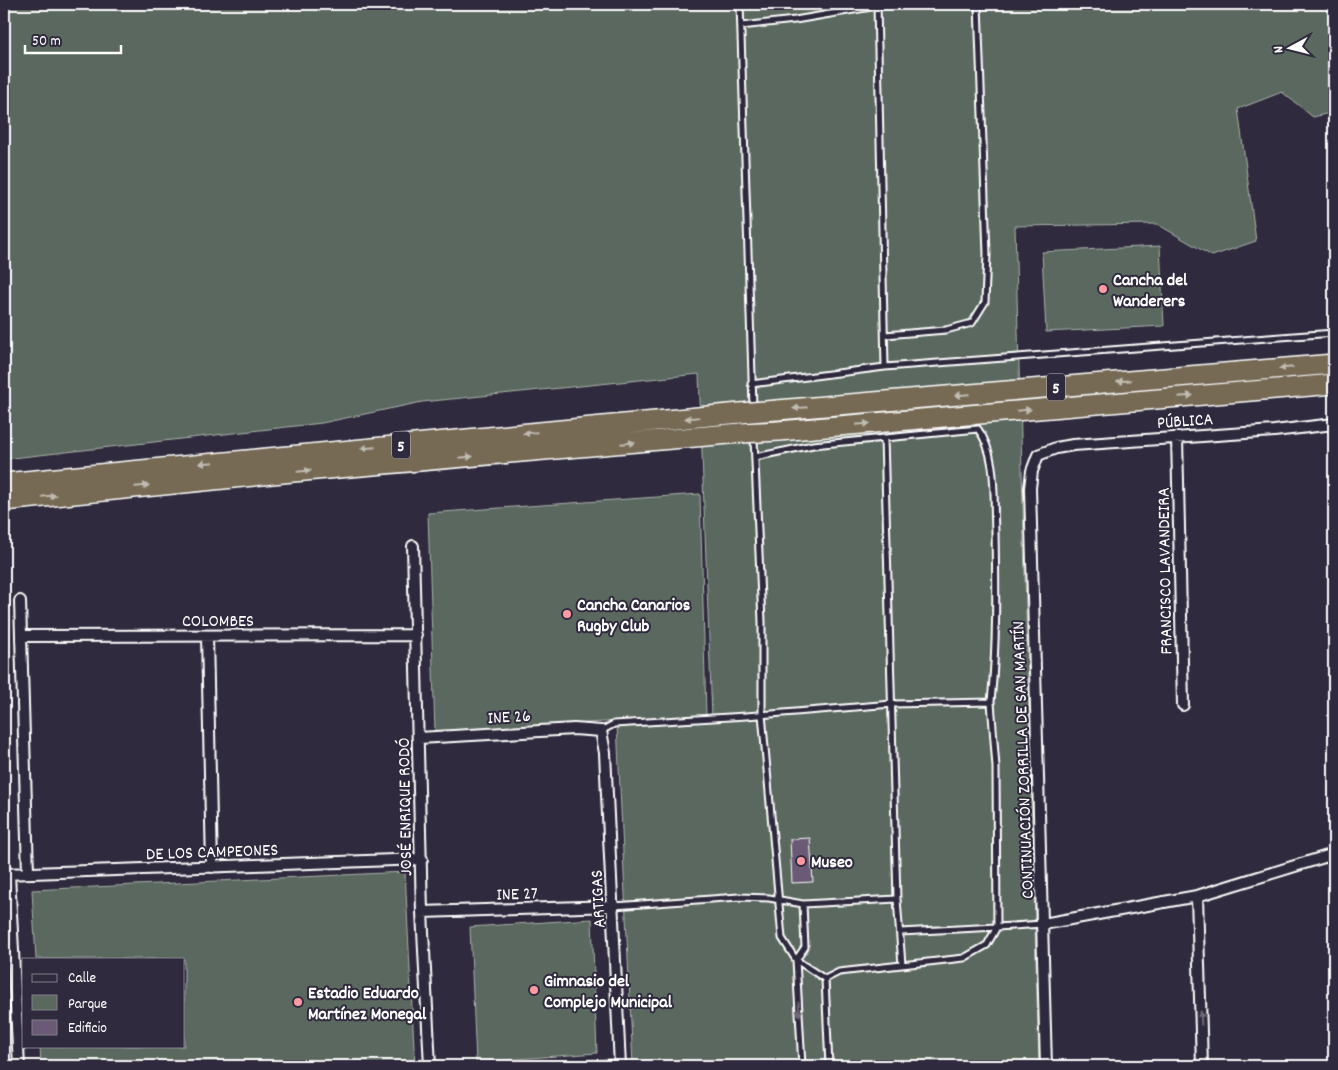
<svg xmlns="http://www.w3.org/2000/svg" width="1338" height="1070" viewBox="0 0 1338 1070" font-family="Dekko,sans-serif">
<rect width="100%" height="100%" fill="#2f2a3d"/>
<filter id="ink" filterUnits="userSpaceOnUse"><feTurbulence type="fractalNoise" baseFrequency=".02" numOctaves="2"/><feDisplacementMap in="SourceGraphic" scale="10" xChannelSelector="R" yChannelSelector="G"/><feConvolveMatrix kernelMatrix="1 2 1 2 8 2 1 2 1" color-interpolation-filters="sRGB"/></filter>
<g filter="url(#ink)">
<path fill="#5a685e" stroke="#acb4ae" d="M4 4H1334V112L1313 117 1282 92 1238 109 1256 241 1212 256 1157 224 1015 226 1039 1066H633L617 724 712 718 699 374 422 402 322 423 4 459Z
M1160 246 1164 326 1046 332 1042 252Z
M700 494 706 716 435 732 428 513Z
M405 872 415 1066H41L40 1046H184V959H36L32 890Z
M592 919 597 1053 476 1062 470 927Z"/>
<path fill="#6a5a75" stroke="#fff" d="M810 838 813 882 792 883 790 839Z"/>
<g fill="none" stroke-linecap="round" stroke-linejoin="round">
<defs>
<path id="lane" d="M740 4 753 407
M877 4 885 367
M741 26 795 20 889 4
M885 335 946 330 972 323 985 302 987 254 978 4
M751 384 885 367 1334 333
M753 416 762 622V714L782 938 796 960 825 979
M884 438 897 899 902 965
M755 457 813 445 978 429C998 456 993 498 995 530 996 588 997 644 991 702
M601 731 614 724 746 716 892 704 991 702 996 767 997 927 1042 924
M614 906 739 897 769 898 803 904 897 899
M900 932 997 927
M825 979 839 972 964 958 987 945 997 927
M825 979 829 1066
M516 1066 619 1063
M802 1066 796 960 805 947 803 904"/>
<path id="street" d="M1177 437 1183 705
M413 546 422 912 430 1066
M20 601 28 873
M21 636 416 635
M207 636 212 867
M419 738 574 729 601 731 605 753 620 1066
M4 874 422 859
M9 874 19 1066
M1197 896 1202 1066
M422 912 614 906
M1043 924 1197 896 1334 854
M1046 1066 1030 488 1032 471 1038 455 1056 448 1073 445 1274 431 1334 424"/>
<path id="highway" d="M777 410 1334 364
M779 431 1334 384
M4 483 740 413
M4 501 293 472 741 433"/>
</defs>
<use href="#lane" stroke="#fff" stroke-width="9"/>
<use href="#street" stroke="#fff" stroke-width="14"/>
<use href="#highway" stroke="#fff" stroke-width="22"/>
<use href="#lane" stroke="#2f2a3d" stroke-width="5"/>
<use href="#street" stroke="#2f2a3d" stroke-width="10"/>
<use href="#highway" stroke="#766a54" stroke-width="19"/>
<defs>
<path id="highway-bridge" d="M740 413 777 410
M741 433 779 431"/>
</defs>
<use href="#highway-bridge" stroke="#fff" stroke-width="22" stroke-linecap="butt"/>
<use href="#highway-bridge" stroke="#766a54" stroke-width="19"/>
</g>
<defs><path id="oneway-solid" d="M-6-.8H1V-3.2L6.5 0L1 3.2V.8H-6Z" transform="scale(1.25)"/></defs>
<g fill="#c1bcb2">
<use href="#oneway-solid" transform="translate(1286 368) rotate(175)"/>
<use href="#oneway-solid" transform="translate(1124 381) rotate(175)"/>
<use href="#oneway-solid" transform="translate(962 395) rotate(175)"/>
<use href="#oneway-solid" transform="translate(1186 396) rotate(-5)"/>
<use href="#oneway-solid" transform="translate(800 408) rotate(175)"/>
<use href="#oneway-solid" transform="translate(1024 410) rotate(-5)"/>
<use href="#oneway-solid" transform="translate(692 418) rotate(175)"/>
<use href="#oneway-solid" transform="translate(863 424) rotate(-5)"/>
<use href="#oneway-solid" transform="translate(530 433) rotate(175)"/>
<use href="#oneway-solid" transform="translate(628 443) rotate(-5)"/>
<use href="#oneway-solid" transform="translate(368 448) rotate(175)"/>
<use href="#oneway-solid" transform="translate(466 457) rotate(-5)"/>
<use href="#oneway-solid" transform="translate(206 463) rotate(175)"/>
<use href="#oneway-solid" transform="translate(304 471) rotate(-5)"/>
<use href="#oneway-solid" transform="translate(142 486) rotate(-5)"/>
<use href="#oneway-solid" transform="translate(49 496) rotate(-6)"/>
</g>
<g fill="#6d6a77">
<use href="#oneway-solid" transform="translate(799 1009) rotate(87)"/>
<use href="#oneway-solid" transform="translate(1201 1018) rotate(-92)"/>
</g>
</g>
<g fill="#ff9aa2" stroke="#2f2a3d" stroke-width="2">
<circle cx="1103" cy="289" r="5"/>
<circle cx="567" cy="614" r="5"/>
<circle cx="801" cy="861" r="5"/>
<circle cx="534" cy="990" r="5"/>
<circle cx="298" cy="1002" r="5"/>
</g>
<g text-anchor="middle" stroke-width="4" stroke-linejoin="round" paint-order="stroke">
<g fill="#2f2a3d" stroke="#c1bfc5" stroke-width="1">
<rect x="1047" y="373.5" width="18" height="27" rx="4"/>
<rect x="392" y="431.5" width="18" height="27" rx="4"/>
</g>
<g font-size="16" font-weight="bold" fill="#fff">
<text x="1056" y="393">5</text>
<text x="401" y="451">5</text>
</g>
<g font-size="18" font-weight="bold" fill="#fff" stroke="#2f2a3d" text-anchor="start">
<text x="1113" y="285">Cancha del<tspan x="1113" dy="21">Wanderers</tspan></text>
<text x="577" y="610">Cancha Canarios<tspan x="577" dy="21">Rugby Club</tspan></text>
<text x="811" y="867">Museo</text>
<text x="544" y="986">Gimnasio del<tspan x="544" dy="21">Complejo Municipal</tspan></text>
<text x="308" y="998">Estadio Eduardo<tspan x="308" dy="21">Martínez Monegal</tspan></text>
</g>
<g font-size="18" fill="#fff" stroke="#2f2a3d">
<text transform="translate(1185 420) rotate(-4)" y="6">PÚBLICA</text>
<text transform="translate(1164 571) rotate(-91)" y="6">FRANCISCO LAVANDEIRA</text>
<text x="218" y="626">COLOMBES</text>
<text transform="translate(509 716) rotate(-3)" y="6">INE 26</text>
<text transform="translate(1022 760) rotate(-92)" y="6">CONTINUACIÓN ZORRILLA DE SAN MARTÍN</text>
<text transform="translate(404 807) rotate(-91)" y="6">JOSÉ ENRIQUE RODÓ</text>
<text transform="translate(212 851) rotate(-2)" y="6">DE LOS CAMPEONES</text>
<text transform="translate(517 893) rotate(-2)" y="6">INE 27</text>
<text transform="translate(597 899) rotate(-93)" y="6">ARTIGAS</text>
</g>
</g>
<rect width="1338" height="1070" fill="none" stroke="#2f2a3d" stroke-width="20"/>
<rect x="10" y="10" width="1318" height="1050" fill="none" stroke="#fff" stroke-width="2" filter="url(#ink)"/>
<rect x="22" y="958" width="162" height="90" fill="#2f2a3d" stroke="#827f8b"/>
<rect x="32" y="974" width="25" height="8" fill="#2f2a3d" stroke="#827f8b"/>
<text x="68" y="982" font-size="15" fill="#ffffff">Calle</text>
<rect x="32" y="995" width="25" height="15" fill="#5a685e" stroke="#827f8b"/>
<text x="68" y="1008" font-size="15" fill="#ffffff">Parque</text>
<rect x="32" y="1020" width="25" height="15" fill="#6a5a75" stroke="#827f8b"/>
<text x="68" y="1032" font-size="15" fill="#ffffff">Edificio</text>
<g transform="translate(1290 48) rotate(263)" stroke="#2f2a3d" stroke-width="4" paint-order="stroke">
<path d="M0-4L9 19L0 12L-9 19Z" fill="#ffffff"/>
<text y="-8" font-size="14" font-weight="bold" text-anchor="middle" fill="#ffffff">N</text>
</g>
<path d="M25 45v8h96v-8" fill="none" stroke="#ffffff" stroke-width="2.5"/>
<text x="32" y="45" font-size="15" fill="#ffffff" stroke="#2f2a3d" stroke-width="4" paint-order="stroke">50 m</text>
</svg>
